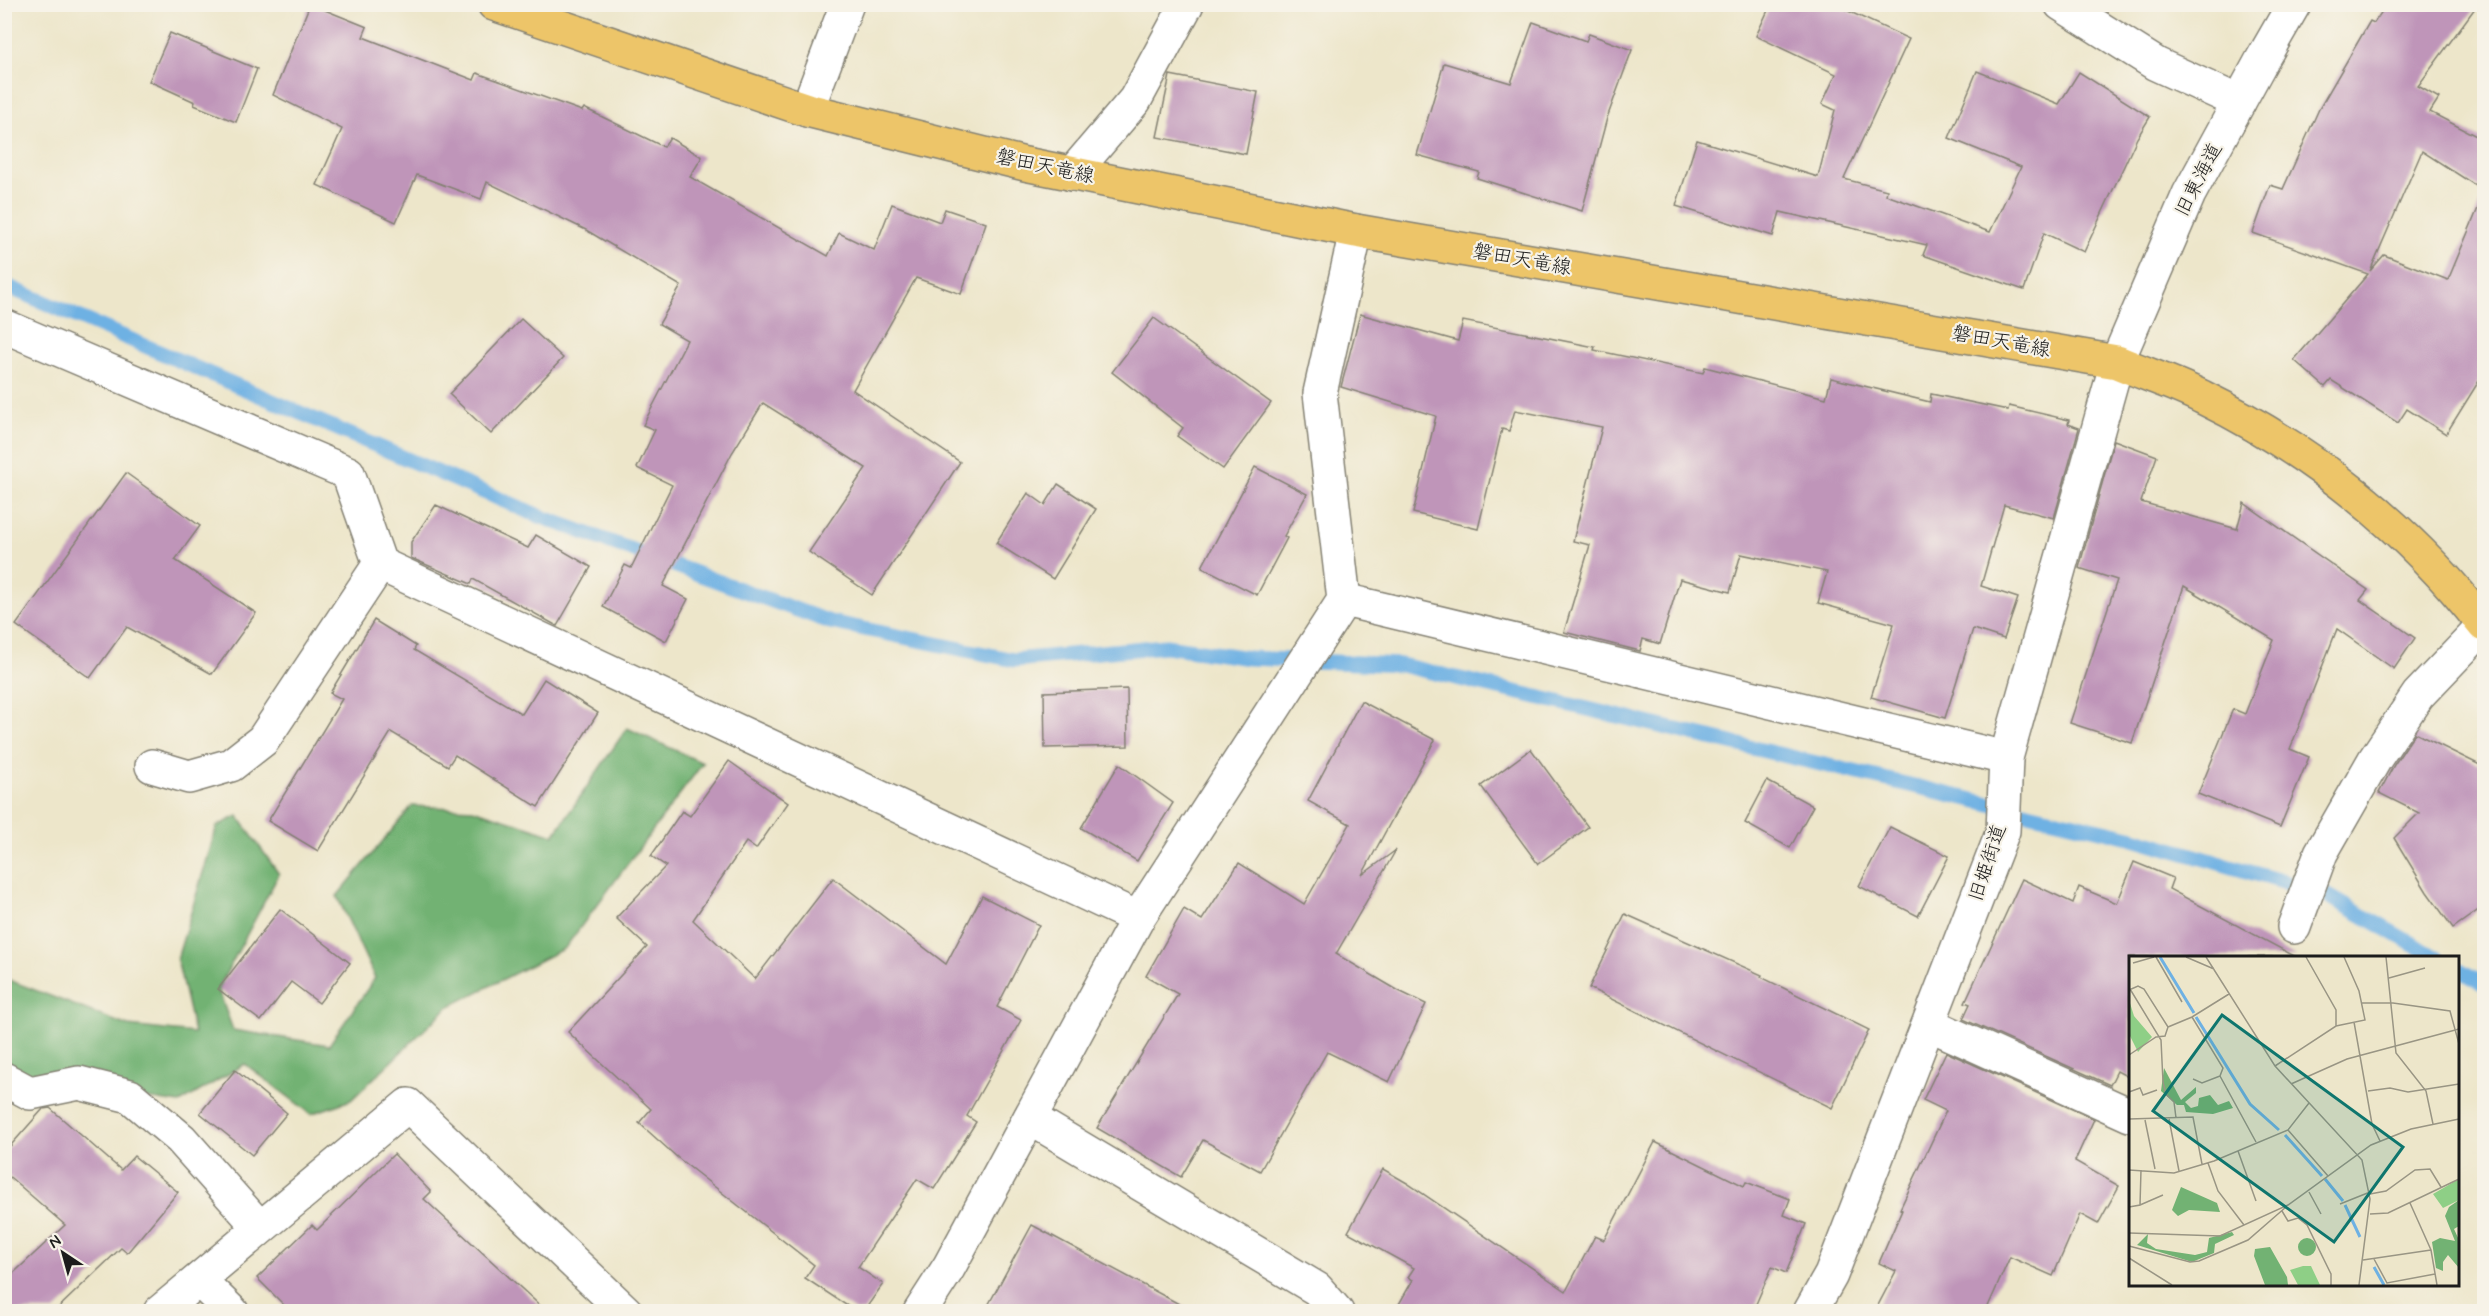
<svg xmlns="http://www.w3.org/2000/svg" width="2489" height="1316" font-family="Mynerve,'Klee One',sans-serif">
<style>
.forest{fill:#72b273;stroke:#476748;stroke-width:1.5}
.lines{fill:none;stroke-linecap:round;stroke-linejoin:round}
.stream{stroke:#6eb1e3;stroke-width:15}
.building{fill:#bf95b9}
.minor-casing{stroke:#848173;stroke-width:36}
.major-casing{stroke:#848173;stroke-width:36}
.minor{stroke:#fff;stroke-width:33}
.major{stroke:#edc569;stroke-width:33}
.labels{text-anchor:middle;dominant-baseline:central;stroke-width:4.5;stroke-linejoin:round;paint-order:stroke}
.street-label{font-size:20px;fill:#1c1c1c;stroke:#f7f3e8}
.inset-river{fill:none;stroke:#6eb1e3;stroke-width:3}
.inset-road{fill:none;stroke:#999584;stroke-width:1.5}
.view{fill:#0f766e;fill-opacity:0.15;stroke:#0f766e;stroke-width:3}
.inset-edge{fill:none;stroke:#1c1c1c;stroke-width:3}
</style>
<rect width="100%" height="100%" fill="#f7f3e8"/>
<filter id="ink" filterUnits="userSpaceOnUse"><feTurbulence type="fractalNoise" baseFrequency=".0167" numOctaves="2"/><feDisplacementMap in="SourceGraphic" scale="12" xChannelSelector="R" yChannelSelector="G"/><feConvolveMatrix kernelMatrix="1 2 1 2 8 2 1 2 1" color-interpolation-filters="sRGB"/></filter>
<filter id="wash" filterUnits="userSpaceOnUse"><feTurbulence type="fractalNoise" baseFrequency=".008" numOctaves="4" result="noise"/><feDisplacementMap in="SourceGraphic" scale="24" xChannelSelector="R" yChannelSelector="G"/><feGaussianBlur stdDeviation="1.35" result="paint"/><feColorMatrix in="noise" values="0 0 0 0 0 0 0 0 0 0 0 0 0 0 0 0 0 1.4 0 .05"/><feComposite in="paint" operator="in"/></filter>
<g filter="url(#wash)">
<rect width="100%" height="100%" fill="#ede6ca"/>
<polygon class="forest" points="627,728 703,763 565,948 448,1007 351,1100 311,1114 245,1064 180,1103 130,1096 5,1091 4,978 128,1026 194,1033 177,959 217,826 238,816 279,874 218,989 233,1030 329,1045 375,978 337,896 412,806 473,809 554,835"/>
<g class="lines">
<g class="stream">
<polyline points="4,285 539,516 830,622 1014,660 1166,646 1249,658 1401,665 2130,837 2325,894 2437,958"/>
<polyline points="2458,969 2484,984"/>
</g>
</g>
<g id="blocks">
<g class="building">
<polygon points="310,4 367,27 363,37 474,80 477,73 582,111 584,108 664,147 670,138 702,157 690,177 828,256 839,233 874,250 892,204 940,222 945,209 986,223 961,294 916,278 853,390 960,462 872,595 809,552 866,468 763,403 732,453 663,586 688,599 666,641 603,607 625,565 631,568 672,485 637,468 655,430 643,425 687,340 659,324 681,286 586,230 487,182 481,199 417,175 396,222 317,185 342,129 273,95"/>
<polygon points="1771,4 1833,4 1909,39 1844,179 1887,190 1886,195 1990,232 2021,167 1949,138 1977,71 2059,104 2079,72 2150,117 2137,138 2084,252 2044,233 2024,290 1923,255 1927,245 1780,212 1773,236 1676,206 1697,140 1818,177 1835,110 1822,104 1836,74 1756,36"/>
<polygon points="2387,4 2478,4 2418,86 2439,98 2430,112 2484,140 2484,191 2422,151 2370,271 2384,255 2448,280 2484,194 2484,373 2446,434 2407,409 2398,423 2331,380 2325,387 2294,360 2368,274 2253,233 2270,185 2283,189 2319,109 2370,21 2374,23"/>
<polygon points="1533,22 1586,41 1589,34 1632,50 1607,118 1582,211 1477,178 1479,172 1417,155 1444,63 1511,83"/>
<polygon points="170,33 257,69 236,122 194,105 195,102 149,81"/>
<polygon points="1170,75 1258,92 1246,154 1157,137"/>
<polygon points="1360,314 1458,341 1463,321 1595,347 1594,350 1703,373 1705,367 1826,398 1831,378 1930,402 1931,394 2008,410 2009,406 2069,420 2068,424 2079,428 2054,518 2004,505 1981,586 2018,598 2004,639 1973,629 1945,718 1871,697 1894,624 1818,603 1827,572 1741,554 1730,592 1680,579 1660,644 1643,639 1640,651 1564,632 1590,545 1573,541 1602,427 1515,410 1509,431 1502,429 1478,529 1413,513 1436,416 1341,387"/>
<polygon points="1154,318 1271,403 1223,469 1177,436 1183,428 1112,372"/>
<polygon points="521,319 563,358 491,434 449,394"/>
<polygon points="2114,440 2157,456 2141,502 2237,529 2244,503 2368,590 2360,600 2415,638 2394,669 2337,629 2290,749 2309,757 2280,827 2198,794 2233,709 2245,714 2274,640 2184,586 2132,743 2070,723 2117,580 2079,568"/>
<polygon points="1255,467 1307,494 1284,536 1287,538 1257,595 1202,567"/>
<polygon points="126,473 200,526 175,560 256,613 212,674 127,627 90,678 16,625"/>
<polygon points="1058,484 1096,509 1053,579 996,543 1028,493 1045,505"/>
<polygon points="436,505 528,548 536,535 591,567 557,626 473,579 471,584 411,558 411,542"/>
<polygon points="374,620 416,646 414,650 522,714 544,679 598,713 538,807 455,755 448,766 391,732 318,851 268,821 342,699 330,693"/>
<polygon points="1127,689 1128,746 1045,748 1044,692"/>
<polygon points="1361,701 1435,740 1362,875 1396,850 1336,954 1399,991 1426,1004 1389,1082 1327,1052 1260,1171 1203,1140 1181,1177 1097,1128 1178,994 1146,976 1184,909 1202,920 1239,863 1304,904 1350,824 1308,801"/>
<polygon points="2415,733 2484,767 2484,906 2453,928 2427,892 2394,838 2419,813 2379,793 2394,765"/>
<polygon points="1531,749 1588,827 1538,864 1481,786"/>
<polygon points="729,761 788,803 756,849 746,842 693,920 755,979 833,878 946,964 982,896 1039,925 997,1007 1021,1020 967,1116 976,1122 934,1189 917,1179 858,1267 883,1284 864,1311 855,1311 805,1278 814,1265 678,1158 639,1123 651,1109 568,1032 647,947 616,918 666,866 651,856 682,811 690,816"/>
<polygon points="1119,764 1173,803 1137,861 1081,828"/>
<polygon points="1767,781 1813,806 1790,848 1745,823"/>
<polygon points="1890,827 1949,856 1918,916 1859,886"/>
<polygon points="2134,862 2173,878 2169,889 2296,957 2130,957 2130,1078 2117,1071 2110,1085 1963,1019 1970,1004 1965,1002 2022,879 2073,903 2079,887 2117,903"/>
<polygon points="280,909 350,963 319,1003 291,982 261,1021 218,989"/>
<polygon points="1625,914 1762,975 1761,977 1869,1030 1832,1108 1589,988"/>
<polygon points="1946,1052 2094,1119 2075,1161 2119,1186 2098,1224 2080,1214 2053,1276 2010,1257 1986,1311 1875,1311 1896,1271 1879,1263 1902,1210 1900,1209 1946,1111 1923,1100"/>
<polygon points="235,1070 287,1113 252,1155 200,1113"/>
<polygon points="50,1108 121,1170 134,1156 178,1192 127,1253 121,1248 55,1311 4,1311 4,1282 65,1225 4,1172 4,1153 43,1109"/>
<polygon points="1655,1142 1744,1186 1746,1182 1790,1199 1784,1215 1806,1224 1786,1273 1772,1267 1753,1311 1395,1311 1413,1280 1408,1277 1414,1268 1348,1232 1383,1169 1407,1183 1566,1291 1595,1236 1604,1240"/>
<polygon points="394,1154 431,1192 424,1199 546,1311 290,1311 257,1278 312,1225 317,1230"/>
<polygon points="1032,1225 1192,1311 985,1311"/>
</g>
</g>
</g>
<g filter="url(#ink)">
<use href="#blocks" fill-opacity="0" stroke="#848173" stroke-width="1.5"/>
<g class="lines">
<g class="minor-casing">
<g id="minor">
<polyline points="2061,4 2156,64 2239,102"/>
<polyline points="807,110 847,4"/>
<polyline points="1072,174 1135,100 1187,4"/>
<polyline points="4,326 348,473 380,564 1138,918"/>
<polyline points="1344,600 2006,758"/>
<polyline points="152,766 189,777 231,765 263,740 380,564"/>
<polyline points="2294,927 2321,853 2375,759 2418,695 2484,626"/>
<polyline points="1929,1024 2130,1115"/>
<polyline points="4,1079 30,1093 79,1083 130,1096 181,1139 260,1228"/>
<polyline points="1030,1118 1317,1289 1337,1312"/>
<polyline points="199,1280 232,1312"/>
<polyline points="160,1312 408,1105 626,1312"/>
<polyline points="920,1312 949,1267 1138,918 1344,600 1320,393 1356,231"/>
<polyline points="1810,1312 1831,1275 2003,831 2006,758 2117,362 2189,194 2263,58 2294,4"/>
</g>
</g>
<g class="major-casing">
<path id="major" d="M494,4L807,110L1025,164L1356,231L2117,362C2145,374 2175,383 2202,397C2311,450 2410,529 2484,625"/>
</g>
<use href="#minor" class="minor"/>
<use href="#major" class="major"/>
</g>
</g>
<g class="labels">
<g class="street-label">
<text transform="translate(1045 167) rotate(12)">磐田天竜線</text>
<text transform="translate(2199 180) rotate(-63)">旧東海道</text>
<text transform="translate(1522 260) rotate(10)">磐田天竜線</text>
<text transform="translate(2001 342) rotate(10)">磐田天竜線</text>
<text transform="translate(1988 863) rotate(-72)">旧姫街道</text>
</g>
</g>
<g transform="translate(2129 956)">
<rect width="330" height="330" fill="#ede6ca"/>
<path d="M0,44L5,60L23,81L9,96L0,78ZM330,223V244L314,252L304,238ZM174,310H182L191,329H169L161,314Z" fill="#8ecf86"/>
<path d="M35,112L52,144L67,131V137L56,146L62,152L69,150L70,142L81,139L89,149L100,145L104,152L84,158L57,156L55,149H48L32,135ZM52,231L88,247L91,256L60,254L49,260L43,254ZM330,244V270L325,273L330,284V312L319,299L314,306V315L307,312L303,286L311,282L326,285L316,260L320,251ZM103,276L105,279L86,288L85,297L63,306L8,289L19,278L18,287L27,293L66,299L78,296L80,282ZM169 291a9 9 0 1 1 18 0a9 9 0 1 1-18 0ZM141,291L158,321L159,329H136L125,300L126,293Z" fill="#72b273"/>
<path class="inset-river" d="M31,1L65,57M67,61L121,148L150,174M156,179L193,220M196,223L214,245M216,249L231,281M245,311L255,329"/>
<path class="inset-road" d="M27,1L53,46M57,1L85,13M77,1L146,110L233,204L241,243L230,329M177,1L207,54V70M257,1L267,97L297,135L304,168M4,7L25,1M260,22L296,12M1,33L32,84L34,126L37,138L45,146L47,162M0,34L9,30L15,33L39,71L63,61L100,38M233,47H264L321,55L330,88M63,61L94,112L91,120L127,186M225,66L243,168L251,185M0,99L27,81L36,80L39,71M146,110L207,70L236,64L230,35L215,1M64,123L73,127L91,120M162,128L218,103L330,73M239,135L261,132L279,136L330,128M0,136L11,132L14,139L28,134M0,163L64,161L73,208M40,163L50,215M16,164L26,213M159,174L199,220M109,195L127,245M79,207L89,235L115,269M0,214L45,217L85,205L159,174L180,147M180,236L192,258M241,238L257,235L286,214L301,213L312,231M281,247L302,294L308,329M211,248L241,236M11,249L34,239M0,251L11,249L12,214M153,255L159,265L169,262L178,269L202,318V329M241,258L259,257L330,223M0,277L91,280L159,249L242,189L282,173L330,163M0,290L61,306L70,305L119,284L157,251M0,302L43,329M245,303L258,327L306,318M234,304L302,294"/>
<path class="view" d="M93,59L274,191L205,286L24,155Z"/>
<rect width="330" height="330" class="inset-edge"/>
</g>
<rect width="2489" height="1316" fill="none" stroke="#f7f3e8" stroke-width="24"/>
<g transform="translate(63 1253) rotate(324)" stroke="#f7f3e8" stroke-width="4.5" paint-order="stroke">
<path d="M0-4.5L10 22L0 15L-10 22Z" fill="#1c1c1c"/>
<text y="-9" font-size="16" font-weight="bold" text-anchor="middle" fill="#1c1c1c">N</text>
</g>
</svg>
